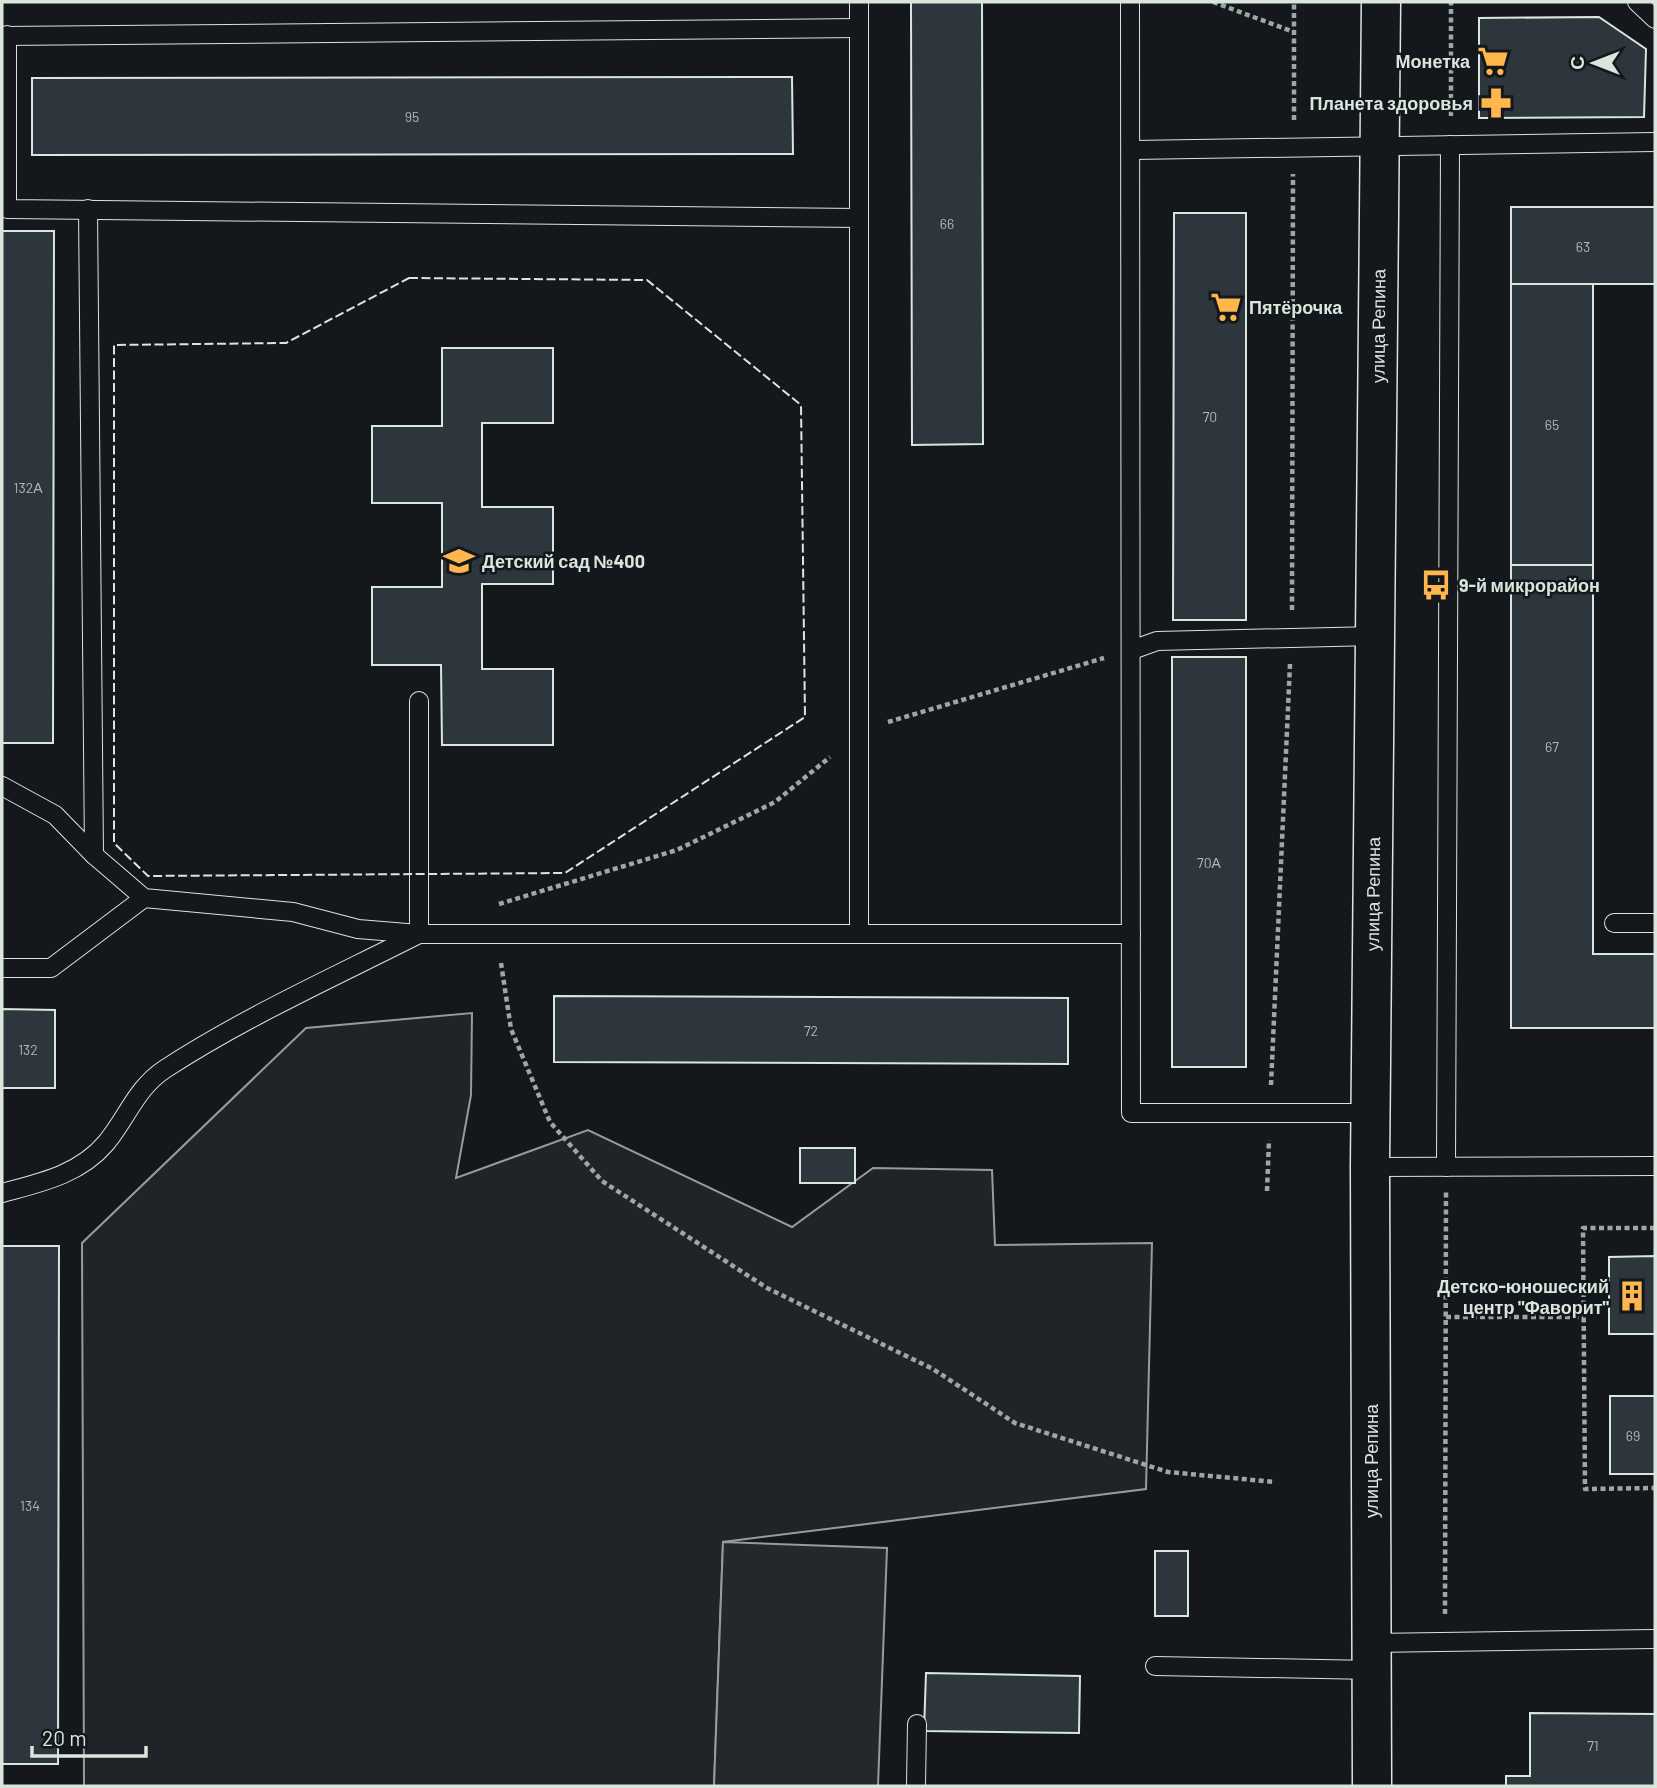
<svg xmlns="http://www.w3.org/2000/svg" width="1657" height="1788" font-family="Barlow,sans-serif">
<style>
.green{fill:#202428;stroke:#939e99;stroke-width:2}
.parking{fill:#24282b;stroke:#939e99;stroke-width:2}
.building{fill:#2c363c;stroke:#d8e6dc;stroke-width:2}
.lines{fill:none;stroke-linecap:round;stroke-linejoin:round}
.lane-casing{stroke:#d8e6dc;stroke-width:20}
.secondary-casing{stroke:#d8e6dc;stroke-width:41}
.path{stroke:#9da8a2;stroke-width:4.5;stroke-dasharray:5 3.5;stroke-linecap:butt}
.lane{stroke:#14181c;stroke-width:18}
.secondary{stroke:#14181c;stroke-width:38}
.fence{stroke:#d8e6dc;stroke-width:2;stroke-dasharray:9 3.5;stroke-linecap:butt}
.labels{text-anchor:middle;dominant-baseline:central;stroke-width:5;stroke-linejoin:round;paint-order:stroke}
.number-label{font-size:14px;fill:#adbab4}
.poi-label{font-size:18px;font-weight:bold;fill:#d8e6dc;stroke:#14181c;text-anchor:end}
.street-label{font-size:18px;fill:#d8e6dc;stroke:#14181c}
</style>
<rect width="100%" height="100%" fill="#14181c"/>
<polygon class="green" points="472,1013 471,1095 456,1178 588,1130 792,1227 873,1168 992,1170 995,1245 1152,1243 1146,1489 723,1542 714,1786 84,1786 82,1243 306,1028"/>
<polygon class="parking" points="723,1542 887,1548 878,1786 714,1786"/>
<g class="building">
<polygon points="911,2 982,2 983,444 912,445"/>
<polygon points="1599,17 1646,49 1644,117 1479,118 1479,18"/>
<polygon points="792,77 793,154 32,155 32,78"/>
<rect x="1511" y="207" width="144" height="77"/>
<polygon points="1174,213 1246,213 1246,620 1173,620"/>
<polygon points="2,231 54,231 53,743 2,743"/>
<rect x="1511" y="284" width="82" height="281"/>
<polygon points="442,348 553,348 553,423 482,423 482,507 553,507 553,584 482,584 482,669 553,669 553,745 442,745 441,665 372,665 372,587 442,587 442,503 372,503 372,426 442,426"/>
<polygon points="1511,565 1593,565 1593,954 1655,954 1655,1028 1511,1028"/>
<rect x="1172" y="657" width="74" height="410"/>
<polygon points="554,996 1068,998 1068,1064 554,1062"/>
<polygon points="2,1009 55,1010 55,1088 2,1088"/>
<rect x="800" y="1148" width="55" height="35"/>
<polygon points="2,1246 59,1246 58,1764 2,1764"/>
<polygon points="1655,1256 1655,1334 1609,1334 1609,1257"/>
<rect x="1610" y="1396" width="45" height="78"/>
<rect x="1155" y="1551" width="33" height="65"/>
<polygon points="926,1673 1080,1676 1079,1733 924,1731"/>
<polygon points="1530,1713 1655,1714 1655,1786 1506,1786 1506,1776 1530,1776"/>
</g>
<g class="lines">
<g class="lane-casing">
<g id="lane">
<polyline points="859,2 859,218"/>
<polyline points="1130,2 1131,1113 1371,1113"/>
<polyline points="1637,2 1655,19"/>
<polyline points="7,35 7,209 859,218 859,934"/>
<polyline points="2,36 859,28"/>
<polyline points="1133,150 1655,142"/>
<polyline points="88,209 94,855"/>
<polyline points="1132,650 1157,641 1375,636"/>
<polyline points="2,786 55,815 94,855 144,898 293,912 358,929 419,934 1131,934"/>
<polyline points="1614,923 1655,923"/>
<polyline points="2,968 51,968 144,898"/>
<polyline points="1370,1167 1655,1166"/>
<polyline points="1446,1167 1450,145"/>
<path d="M2,1193C39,1183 79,1175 106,1143C127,1118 136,1088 165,1069C245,1017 334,977 419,934V701"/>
<polyline points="1372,1643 1655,1639"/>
<polyline points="1155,1666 1372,1670"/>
<polyline points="916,1786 917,1724"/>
</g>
</g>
<g class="secondary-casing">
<g id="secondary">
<path id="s1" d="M1372,1786L1370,1167L1381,2"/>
</g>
</g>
<g class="path">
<polyline points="1213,2 1294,32"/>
<polyline points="1451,116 1451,2"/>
<polyline points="1294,120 1294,2"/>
<polyline points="1292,610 1293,174"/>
<polyline points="888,722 1104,658"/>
<polyline points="499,904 677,850 775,802 830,757"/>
<polyline points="501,963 511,1029 550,1122 602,1181 767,1288 933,1369 1015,1423 1168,1472 1275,1482"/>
<polyline points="1271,1085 1290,664"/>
<polyline points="1267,1191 1269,1140"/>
<polyline points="1655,1228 1583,1228 1585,1489 1655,1488"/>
<polyline points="1446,1317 1583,1317"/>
<polyline points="1445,1614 1446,1192"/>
</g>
<use href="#lane" class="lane"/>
<use href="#secondary" class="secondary"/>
<polygon class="fence" points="409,278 647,280 801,405 805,717 565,873 148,876 114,843 114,345 286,343"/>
</g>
<defs>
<g id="supermarket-bare" transform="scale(2.415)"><path d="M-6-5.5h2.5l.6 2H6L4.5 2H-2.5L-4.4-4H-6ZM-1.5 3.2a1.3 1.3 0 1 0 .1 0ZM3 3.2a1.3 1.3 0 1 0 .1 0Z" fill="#ffb74d" stroke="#14181c" stroke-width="2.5" paint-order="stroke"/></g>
<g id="pharmacy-bare" transform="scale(2.415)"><path d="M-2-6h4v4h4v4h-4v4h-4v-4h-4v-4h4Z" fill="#ffb74d" stroke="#14181c" stroke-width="2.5" paint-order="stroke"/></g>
<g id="school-bare" transform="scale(2.415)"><path d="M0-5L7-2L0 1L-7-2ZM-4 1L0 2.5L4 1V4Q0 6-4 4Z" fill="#ffb74d" stroke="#14181c" stroke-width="2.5" paint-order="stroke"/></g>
<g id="bus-bare" transform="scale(2.415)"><path d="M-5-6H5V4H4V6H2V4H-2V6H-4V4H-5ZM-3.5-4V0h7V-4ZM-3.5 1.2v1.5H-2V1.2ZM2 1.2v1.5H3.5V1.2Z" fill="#ffb74d" stroke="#14181c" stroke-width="2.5" paint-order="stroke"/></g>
<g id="building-bare" transform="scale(2.415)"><path d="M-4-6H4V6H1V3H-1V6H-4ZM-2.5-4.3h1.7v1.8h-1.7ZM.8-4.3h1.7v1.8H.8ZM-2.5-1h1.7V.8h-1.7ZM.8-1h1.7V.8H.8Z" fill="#ffb74d" stroke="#14181c" stroke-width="2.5" paint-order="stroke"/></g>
</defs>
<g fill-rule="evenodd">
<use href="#supermarket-bare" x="1493" y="61"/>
<use href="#pharmacy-bare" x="1496" y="103"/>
<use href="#supermarket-bare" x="1226" y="307"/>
<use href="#school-bare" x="459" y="561"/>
<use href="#bus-bare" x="1436" y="585"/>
<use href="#building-bare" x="1632" y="1296"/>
</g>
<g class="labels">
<g class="number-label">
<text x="412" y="116">95</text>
<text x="947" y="223">66</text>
<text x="1583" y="246">63</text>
<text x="1210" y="416">70</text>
<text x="1552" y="424">65</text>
<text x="28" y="487">132А</text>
<text x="1552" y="746">67</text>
<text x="1209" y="862">70А</text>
<text x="811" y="1030">72</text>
<text x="28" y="1049">132</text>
<text x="1633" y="1435">69</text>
<text x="30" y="1505">134</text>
<text x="1593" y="1745">71</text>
</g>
<g class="poi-label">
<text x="1470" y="61">Монетка</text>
<text x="1473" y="103">Планета здоровья</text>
<text x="1249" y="307" text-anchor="start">Пятёрочка</text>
<text x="482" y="561" text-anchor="start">Детский сад №400</text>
<text x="1459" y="585" text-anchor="start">9-й микрорайон</text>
<text x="1609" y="1286">Детско-юношеский<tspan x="1609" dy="21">центр "Фаворит"</tspan></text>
</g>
<g class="street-label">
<text stroke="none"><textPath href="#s1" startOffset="1460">улица Репина</textPath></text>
<text stroke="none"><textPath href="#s1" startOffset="892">улица Репина</textPath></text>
<text transform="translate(1371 1461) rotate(-90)">улица Репина</text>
</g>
</g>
<rect width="1657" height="1788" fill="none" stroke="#d8e6dc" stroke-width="7"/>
<g transform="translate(1594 63) rotate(270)" stroke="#14181c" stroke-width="5" paint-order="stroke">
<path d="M0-5L12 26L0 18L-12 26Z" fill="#d8e6dc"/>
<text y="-10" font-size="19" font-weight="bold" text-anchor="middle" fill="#d8e6dc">С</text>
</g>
<path d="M32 1746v10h114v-10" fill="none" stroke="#d8e6dc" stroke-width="3.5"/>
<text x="42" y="1746" font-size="21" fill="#d8e6dc" stroke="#14181c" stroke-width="5" paint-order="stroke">20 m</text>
</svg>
